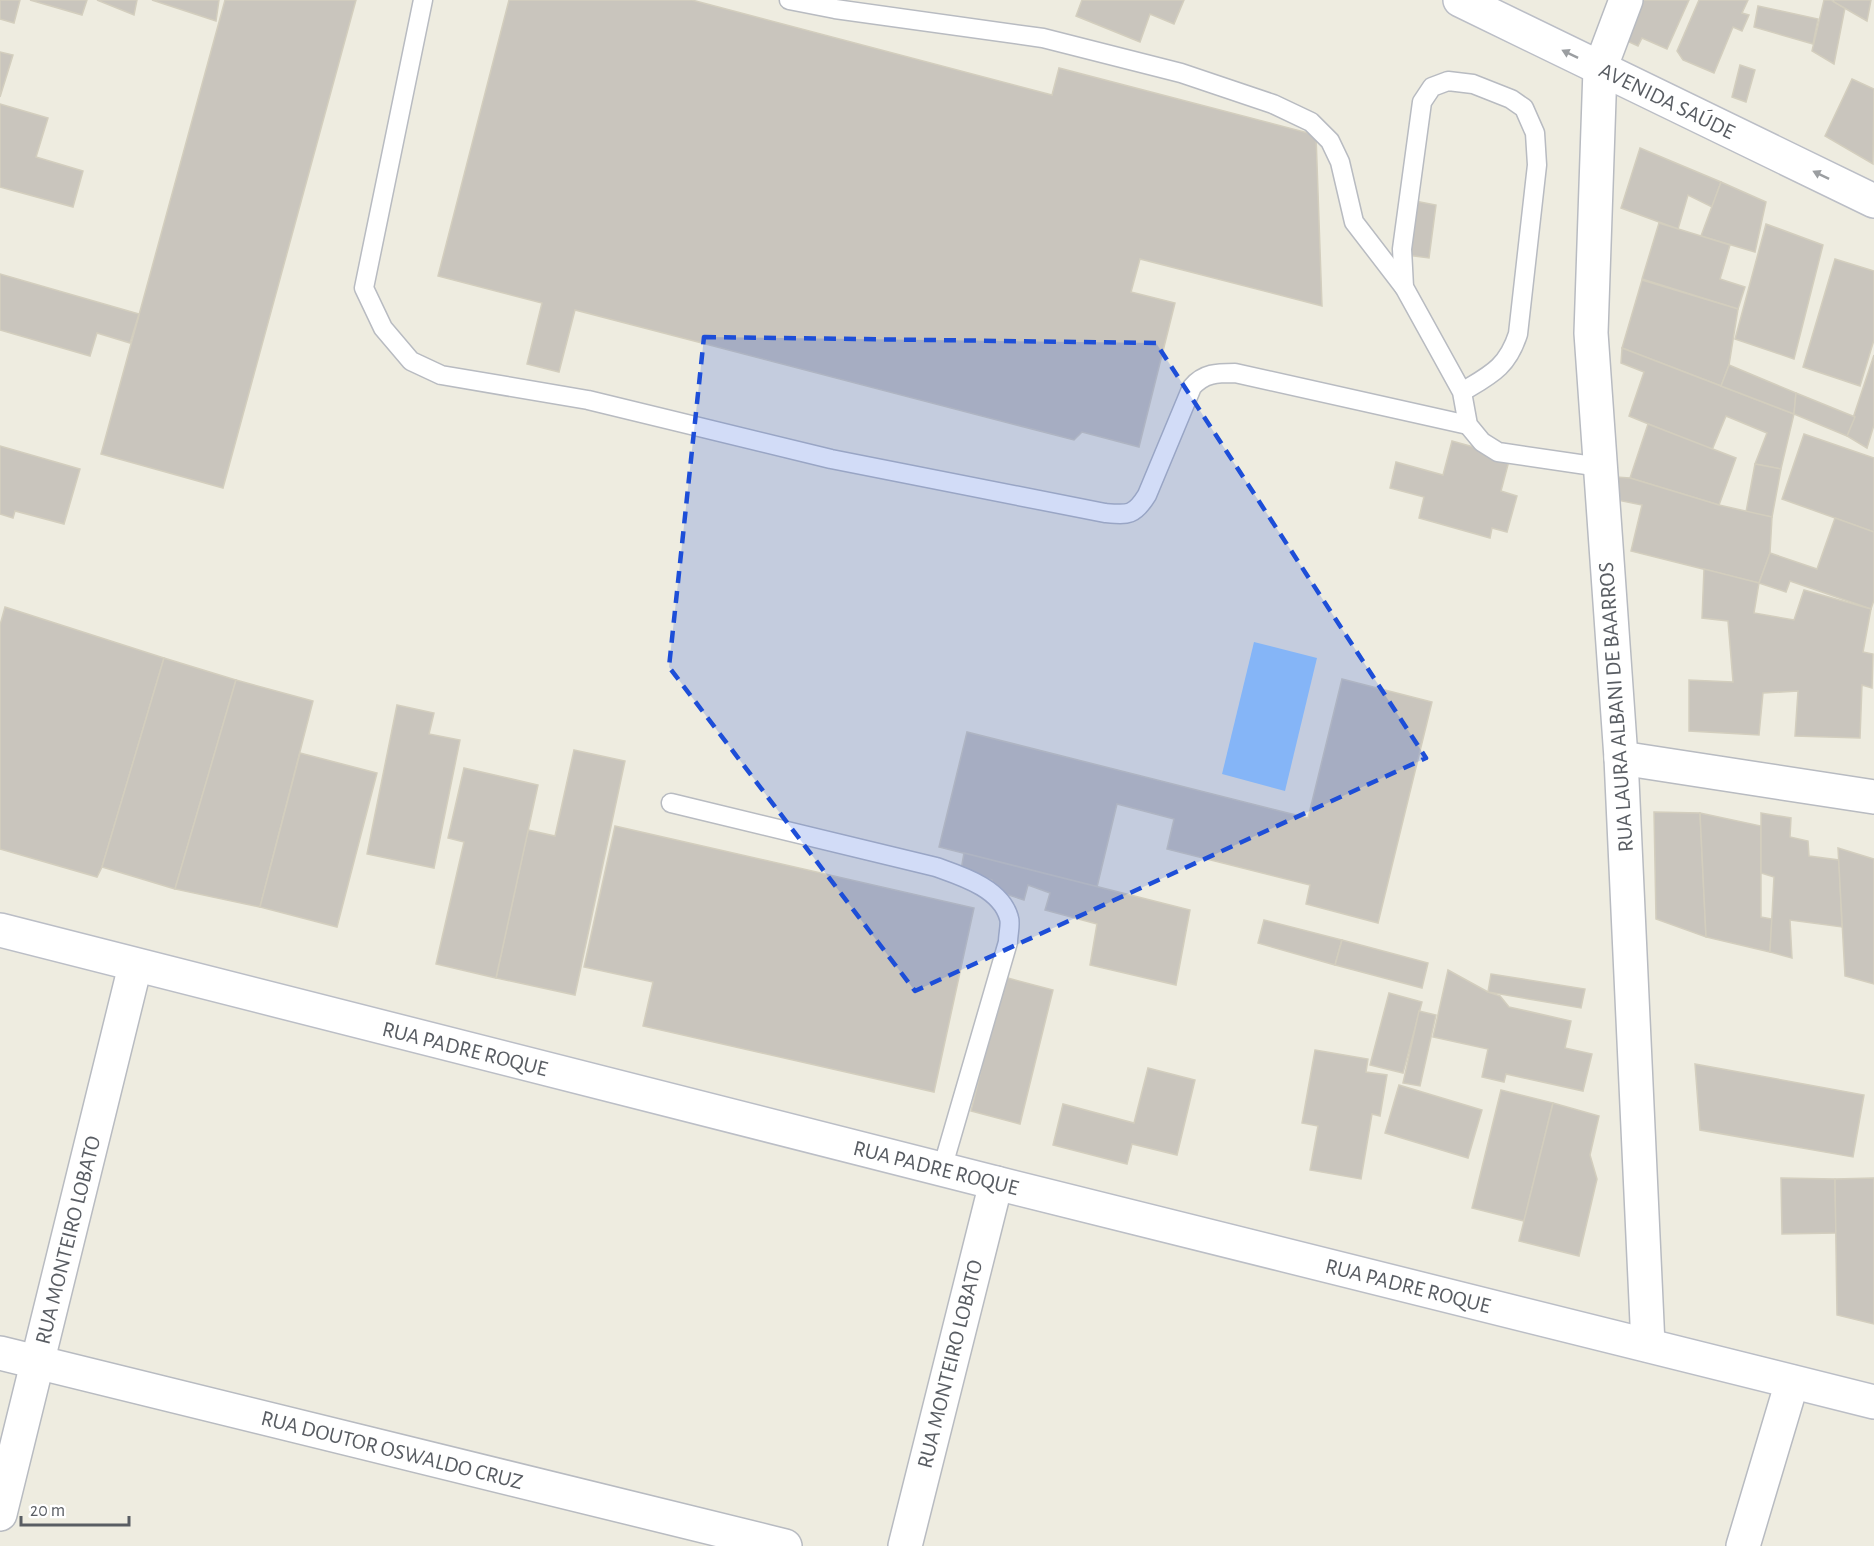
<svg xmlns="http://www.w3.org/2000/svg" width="1874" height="1546" font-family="'Alegreya Sans',sans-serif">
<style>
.water{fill:#9fcfff}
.building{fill:#c9c5bd;stroke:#d3cebe;stroke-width:1.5}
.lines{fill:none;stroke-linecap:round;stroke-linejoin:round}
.lane-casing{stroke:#b8bbc1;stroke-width:21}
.street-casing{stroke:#b8bbc1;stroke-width:36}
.secondary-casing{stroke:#bbbec6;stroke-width:36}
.lane{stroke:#fff;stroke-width:18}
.street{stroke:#fff;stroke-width:33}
.secondary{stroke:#fff;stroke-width:33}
.oneway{fill:#9b9ea1}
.marked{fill:#1d4ed8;fill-opacity:0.2;stroke:#1d4ed8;stroke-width:4.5;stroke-dasharray:12 8;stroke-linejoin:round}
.labels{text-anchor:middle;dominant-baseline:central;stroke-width:6;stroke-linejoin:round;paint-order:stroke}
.street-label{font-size:22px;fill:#595d63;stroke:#fff}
</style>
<rect width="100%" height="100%" fill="#eeece0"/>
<polygon class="water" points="1254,642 1317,658 1285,791 1222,774"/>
<g class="building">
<polygon points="0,0 20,0 14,23 0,19"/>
<polygon points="30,0 87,0 82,15"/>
<polygon points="97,0 137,0 134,15"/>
<polygon points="152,0 219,0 216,21"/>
<polygon points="225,0 356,0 223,488 101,454"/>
<polygon points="509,0 692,0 1052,95 1059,68 1316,135 1322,306 1140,259 1131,292 1175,303 1139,447 1082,432 1074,440 575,310 559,372 527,364 542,303 438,276"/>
<polygon points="1082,0 1184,0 1174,24 1150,14 1140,42 1076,16"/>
<polygon points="1635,0 1689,0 1667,49 1642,38 1638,46 1618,37"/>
<polygon points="1699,0 1748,0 1742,13 1749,15 1742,31 1733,27 1714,73 1683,60 1677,51"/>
<polygon points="1824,0 1831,0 1845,8 1834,64 1812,51"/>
<polygon points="1834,0 1871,0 1867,21 1834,2"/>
<polygon points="1758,6 1818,19 1813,44 1754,27"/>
<polygon points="0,52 13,55 0,97"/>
<polygon points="1740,65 1755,70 1746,102 1732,97"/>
<polygon points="1852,79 1874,89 1873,164 1825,136"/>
<polygon points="0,104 48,118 36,157 83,171 73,207 0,187"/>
<polygon points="1640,148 1721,182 1712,207 1688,195 1678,229 1621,208"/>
<polygon points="1721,182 1766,202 1755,252 1701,236"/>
<polygon points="1415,201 1436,205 1429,258 1407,255"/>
<polygon points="1659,223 1730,245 1720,279 1745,287 1738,309 1642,279"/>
<polygon points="1766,224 1823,245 1794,359 1735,339"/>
<polygon points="1835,259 1874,271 1874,340 1860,386 1803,367"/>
<polygon points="0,274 139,314 130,343 97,333 90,356 0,330"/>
<polygon points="1642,280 1738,309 1729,365 1721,386 1622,348"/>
<polygon points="1622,348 1794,414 1781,469 1755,464 1767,433 1726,416 1712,450 1629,416 1644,372 1621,363"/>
<polygon points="1874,355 1874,425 1867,448 1847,436"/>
<polygon points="1729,365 1796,393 1794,414 1721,386"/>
<polygon points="1796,393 1855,417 1847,436 1794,414"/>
<polygon points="1648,424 1736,458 1719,505 1630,478"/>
<polygon points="1804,434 1874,458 1874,532 1782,499"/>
<polygon points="1452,441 1510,457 1501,491 1517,496 1507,532 1492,528 1490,538 1419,518 1424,497 1390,488 1396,462 1443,475"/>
<polygon points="0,446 80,469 64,524 15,511 13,518 0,514"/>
<polygon points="1755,464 1781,469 1772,517 1746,512"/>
<polygon points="1616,477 1630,478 1719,505 1772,517 1770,553 1759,583 1631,551 1642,505 1617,500"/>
<polygon points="1835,518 1874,532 1874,600 1871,609 1790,581 1786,592 1759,583 1770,553 1817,569"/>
<polygon points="1704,569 1759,583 1754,613 1794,620 1804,590 1871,609 1863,652 1873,654 1872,688 1862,685 1860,738 1795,736 1798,691 1763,693 1759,735 1689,731 1689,680 1733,682 1728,621 1702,618"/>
<polygon points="5,607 164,658 102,867 97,877 0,849 0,625"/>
<polygon points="164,658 236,680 175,889 102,867"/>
<polygon points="1342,679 1432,702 1378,923 1306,904 1310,885 1167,849 1174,819 1117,804 1097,887 939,847 967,732 1308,818"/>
<polygon points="236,680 313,701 260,907 175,889"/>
<polygon points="397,705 434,713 429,734 460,740 434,868 367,854"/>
<polygon points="574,750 625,761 575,995 496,978 528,830 555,836"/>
<polygon points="300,753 377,773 337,927 260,907"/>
<polygon points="464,768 538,785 496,978 436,964 464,842 448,838"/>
<polygon points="1654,812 1700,813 1706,937 1656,919"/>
<polygon points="1700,813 1761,826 1761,917 1772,919 1770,952 1706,937"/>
<polygon points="1761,813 1791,818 1790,837 1808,841 1809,856 1839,860 1842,927 1790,920 1792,958 1770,952 1774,877 1761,873"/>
<polygon points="615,826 974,908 934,1092 643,1026 653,982 584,967"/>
<polygon points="1838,848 1874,859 1874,984 1845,976"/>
<polygon points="964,853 1190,910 1176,985 1090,965 1097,924 1045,910 1050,893 1028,885 1024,900 993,890 992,880 961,870"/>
<polygon points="1264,920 1342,940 1335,965 1258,943"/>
<polygon points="1342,940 1428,963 1422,988 1335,965"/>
<polygon points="1448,970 1488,992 1500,996 1509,1007 1571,1021 1565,1048 1592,1054 1583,1091 1506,1074 1504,1082 1482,1077 1488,1049 1433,1037"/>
<polygon points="1491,974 1585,989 1581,1008 1488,992"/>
<polygon points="1004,977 1053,990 1020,1124 971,1111"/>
<polygon points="1389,993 1422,1002 1403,1073 1370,1065"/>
<polygon points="1419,1011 1436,1015 1420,1086 1403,1083"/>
<polygon points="1315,1050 1368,1059 1366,1072 1387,1075 1380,1116 1372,1114 1361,1179 1310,1170 1318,1126 1302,1123"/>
<polygon points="1695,1064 1864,1095 1853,1157 1700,1130"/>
<polygon points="1148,1068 1195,1080 1177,1155 1132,1144 1127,1164 1053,1145 1063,1104 1134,1123"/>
<polygon points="1399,1085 1482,1110 1468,1158 1385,1133"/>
<polygon points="1501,1090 1553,1103 1524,1221 1472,1208"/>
<polygon points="1553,1103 1599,1116 1590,1155 1597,1179 1579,1256 1519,1241"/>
<polygon points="1781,1178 1835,1179 1836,1233 1782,1234"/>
<polygon points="1874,1178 1874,1324 1837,1315 1835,1179"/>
</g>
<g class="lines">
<g class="lane-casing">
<g id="lane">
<path d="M423,0L364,288L383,328L411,361L441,375L588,400L831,459L1105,513C1128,515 1134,516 1147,495L1192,387C1204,373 1217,373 1235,373L1468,425"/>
<polyline points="789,0 835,9 1043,38 1181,73 1273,104 1311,122 1330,141 1340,162 1354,222 1404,287"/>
<path d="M1462,392C1490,375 1507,368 1518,334L1537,165L1535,133L1524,108L1511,99L1473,84L1448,81L1432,87L1422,102L1402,249L1404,287L1462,392L1468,425L1482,442L1498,452L1600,467"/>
<path d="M671,803L936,867C961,876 1001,888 1009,918C1011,924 1008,934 1008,942L942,1169"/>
</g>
</g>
<g class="street-casing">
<g id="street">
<polyline points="1626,0 1600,69 1591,333 1621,758 1648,1345"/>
<polyline points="1621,758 1874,797"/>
<polyline points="0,1353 785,1546"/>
<polyline points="0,1514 135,966"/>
<polyline points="905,1546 996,1183"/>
<polyline points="1743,1546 1792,1382"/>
</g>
</g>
<g class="secondary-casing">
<g id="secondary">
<polyline points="1460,0 1874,201"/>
<polyline points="0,930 996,1183 1874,1402"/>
</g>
</g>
<use href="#lane" class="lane"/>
<use href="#street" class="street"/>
<use href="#secondary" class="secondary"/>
</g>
<defs><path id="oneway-solid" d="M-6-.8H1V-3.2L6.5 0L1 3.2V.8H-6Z" transform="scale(1.5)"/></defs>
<g class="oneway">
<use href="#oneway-solid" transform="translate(1570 54) rotate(-154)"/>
<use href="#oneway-solid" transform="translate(1821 175) rotate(-154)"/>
</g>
<path class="marked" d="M704,337L1156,343L1426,758L915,991L669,667Z"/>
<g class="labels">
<g class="street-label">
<text transform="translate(1667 101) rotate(26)">AVENIDA SAÚDE</text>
<text transform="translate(1616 707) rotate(-94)">RUA LAURA ALBANI DE BAARROS</text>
<text transform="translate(465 1049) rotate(14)">RUA PADRE ROQUE</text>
<text transform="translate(936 1168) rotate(14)">RUA PADRE ROQUE</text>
<text transform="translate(68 1240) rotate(-76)">RUA MONTEIRO LOBATO</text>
<text transform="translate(1408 1286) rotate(14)">RUA PADRE ROQUE</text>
<text transform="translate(950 1364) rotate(-76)">RUA MONTEIRO LOBATO</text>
<text transform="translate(392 1450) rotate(14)">RUA DOUTOR OSWALDO CRUZ</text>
</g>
</g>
<path d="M21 1516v9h108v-9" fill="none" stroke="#595d63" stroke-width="3"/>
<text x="30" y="1516" font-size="18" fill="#595d63" stroke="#ffffff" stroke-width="4.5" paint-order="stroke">20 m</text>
</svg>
